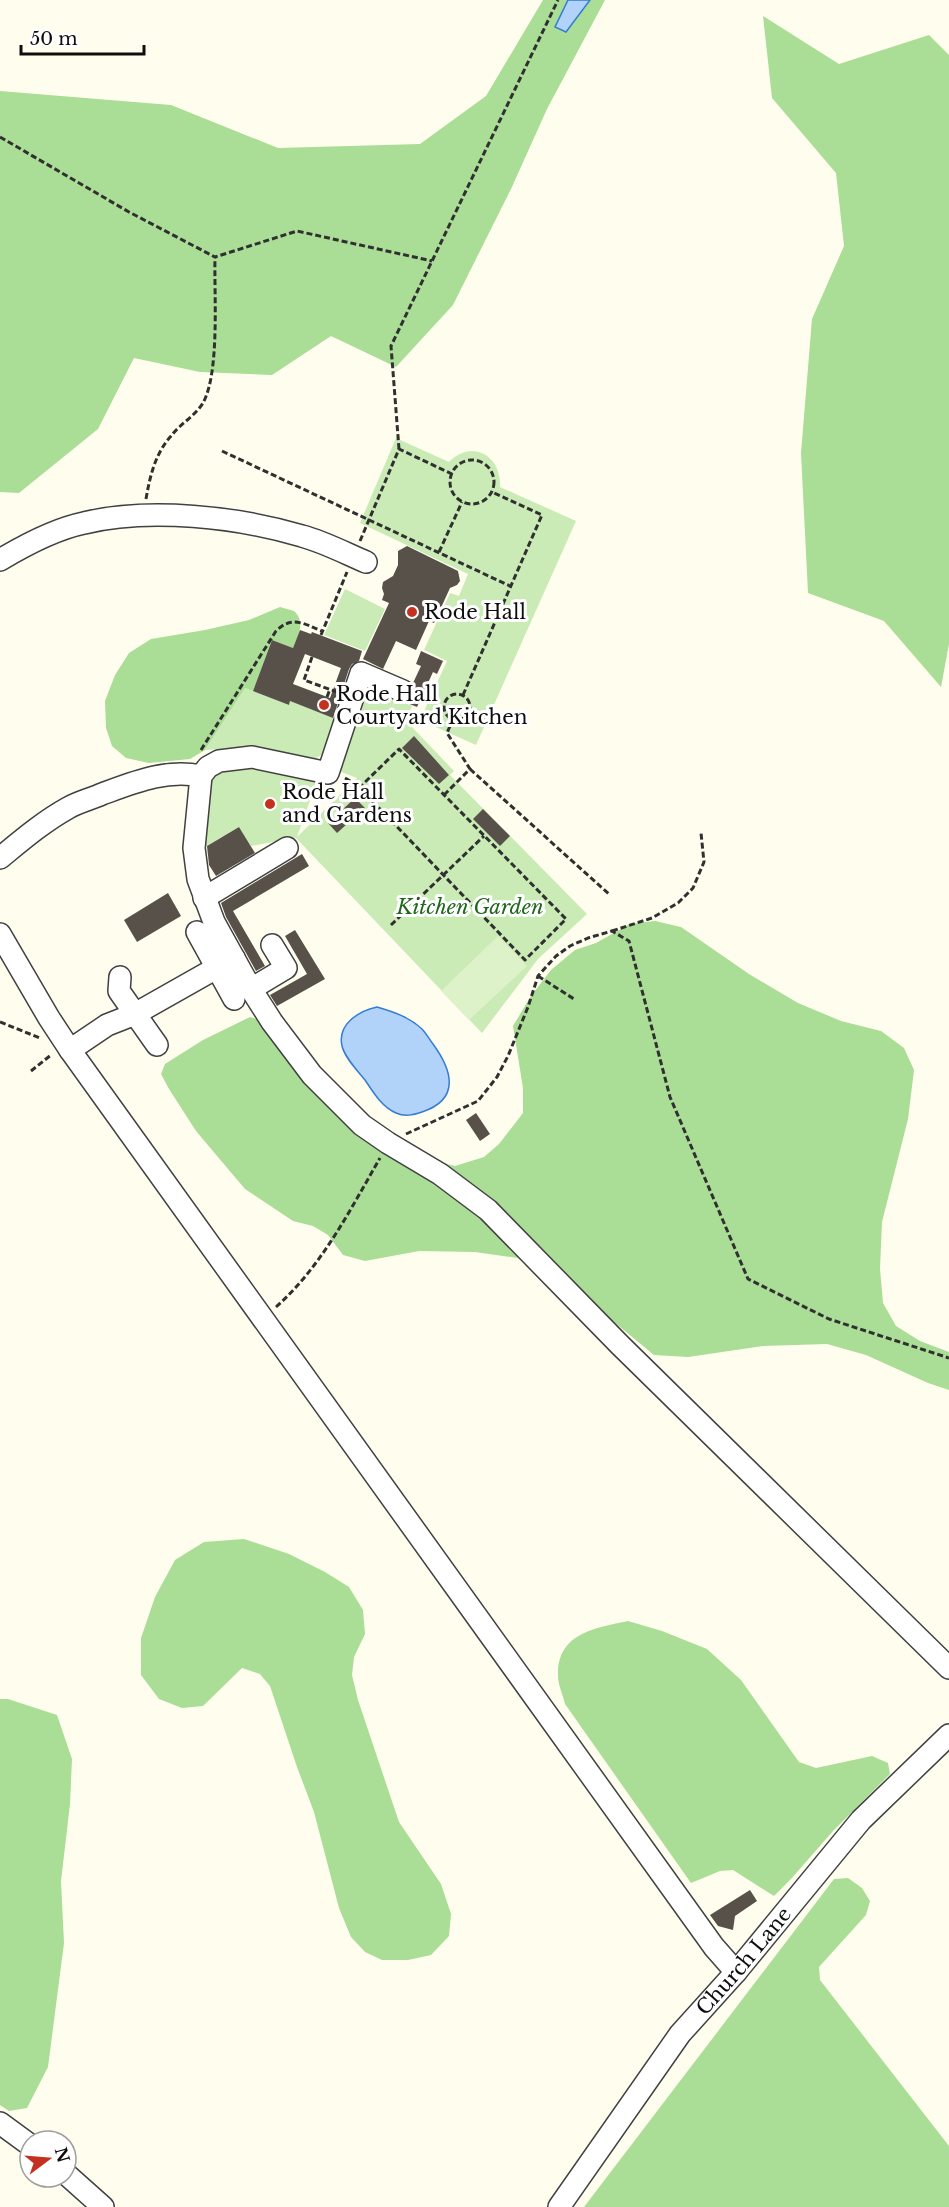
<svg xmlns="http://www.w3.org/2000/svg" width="949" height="2207" font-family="'Libre Baskerville',serif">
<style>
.green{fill:#caebb6}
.forest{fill:#aadd95}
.pitch{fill:#ddf2c8}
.water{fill:#b1d3f9;stroke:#357cd3;stroke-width:1.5}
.building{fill:#57514a;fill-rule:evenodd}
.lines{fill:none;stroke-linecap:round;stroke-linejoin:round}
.minor-casing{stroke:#414141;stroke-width:24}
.path{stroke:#303030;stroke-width:3;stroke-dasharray:6 3;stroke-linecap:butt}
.minor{stroke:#fff;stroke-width:21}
.poi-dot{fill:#c43120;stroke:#fff;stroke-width:2}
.labels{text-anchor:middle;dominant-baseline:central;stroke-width:6;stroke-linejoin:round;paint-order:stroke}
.poi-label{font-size:20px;fill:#0e0e0e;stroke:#fff;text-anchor:start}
.park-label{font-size:20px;font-style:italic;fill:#1f681b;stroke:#fff}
.street-label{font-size:20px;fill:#0e0e0e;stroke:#fff}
</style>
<rect width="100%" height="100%" fill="#fffeee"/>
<g class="green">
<path d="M396,438L449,462C472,438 502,456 500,487L576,521L476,745L420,720L447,661L424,650L450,593L459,596L468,574L360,523Z"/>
<polygon points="345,589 385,609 365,651 324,635"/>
<path d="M365,686L412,706L408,717L411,726L454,771L450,775L587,914L538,959L482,1033L296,838L251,846L239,827L200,850L208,785C226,750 286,772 318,778L297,837L357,778L336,770Z"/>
<polygon points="245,688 289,705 290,701 336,719 323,754 313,760 256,747 205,750"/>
</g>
<g class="forest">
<polygon points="543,0 605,0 547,109 511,189 453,305 396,367 331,336 272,375 200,372 134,358 98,429 19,493 0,492 0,91 171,105 278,148 420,144 486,96"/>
<polygon points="763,16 839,64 929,35 949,55 949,644 941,687 884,621 808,593 801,453 812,319 844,246 836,173 772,98"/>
<path d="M280,607L294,611C306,622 298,635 293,648L272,640L253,691L245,688L205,750L190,759L149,763L126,758L112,746L106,728L105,701L115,675L129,653L151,639L205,630L249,620Z"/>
<polygon points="655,921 681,927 749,974 798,1003 841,1021 881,1031 904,1048 914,1070 908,1119 882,1222 880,1269 883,1303 896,1326 920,1341 949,1352 949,1390 928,1383 866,1355 827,1344 763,1346 688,1357 654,1355 602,1312 529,1267 518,1258 475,1252 419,1251 365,1261 343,1255 328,1235 313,1226 293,1221 245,1189 196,1131 169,1089 161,1074 165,1064 203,1040 250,1017 260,1020 290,1059 423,1158 455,1166 484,1157 499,1144 523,1113 523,1088 513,1026 531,996 551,970 575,950 596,943 630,924"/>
<polygon points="244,1539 289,1554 325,1572 349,1587 363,1610 365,1634 354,1657 352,1675 358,1700 399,1822 441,1884 451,1914 449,1936 431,1955 408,1960 382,1960 365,1952 351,1937 339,1908 314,1812 297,1767 270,1686 260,1674 242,1668 203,1706 182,1708 159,1699 141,1675 141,1638 155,1597 175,1560 204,1542"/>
<path d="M628,1621L662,1631L707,1649L741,1680L799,1762L816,1768L872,1756L888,1763L890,1774L833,1831L791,1879L774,1896L733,1870L720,1871L691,1883L565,1704C563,1695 558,1685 558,1676C557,1633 595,1628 628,1621Z"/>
<polygon points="0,1699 8,1699 57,1715 72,1759 70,1804 61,1881 64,1943 48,2067 27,2108 9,2111 0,2105"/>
<polygon points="848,1878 862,1888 870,1901 866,1915 819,1967 820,1980 949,2146 949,2207 584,2207 834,1879"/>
</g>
<polygon class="pitch" points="498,936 527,966 469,1020 441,991"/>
<g class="water">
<polygon points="568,0 590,0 566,32 555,27"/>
<path d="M377,1007C394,1012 409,1017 422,1029C426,1033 429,1039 433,1044C452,1070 461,1099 422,1112C413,1115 405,1117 396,1113C382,1107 373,1092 365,1080C357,1070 345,1058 342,1046C337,1024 359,1011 377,1007Z"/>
</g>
<g class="building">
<polygon points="407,546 458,571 460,581 457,585 450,588 434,623 429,621 416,650 396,641 383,669 363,659 389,603 382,600 384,594 382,588 383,582 393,576 398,565 398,551"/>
<path d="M300,630L311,634L312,632L362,651L359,661L352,664L349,669L333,718L290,701L289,705L253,691L272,640L293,648ZM305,654L341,668L330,698L293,684Z"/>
<polygon points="421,651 443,661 437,674 433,672 417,707 407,703 415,695 416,689 413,683 421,666 416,664"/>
<polygon points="414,736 449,775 439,784 402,748"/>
<polygon points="355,798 365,808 337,833 328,823"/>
<polygon points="483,809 510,836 500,846 473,819"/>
<polygon points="239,827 255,853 216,876 209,865 207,846"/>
<polygon points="302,854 309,866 233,911 265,966 256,971 226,917 221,903"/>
<polygon points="168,893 181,916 137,942 124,920"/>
<polygon points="295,930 325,979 277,1006 270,995 307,974 285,936"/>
<polygon points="476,1113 490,1134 480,1141 466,1120"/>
<polygon points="750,1890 757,1901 735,1916 733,1930 718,1926 710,1915"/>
</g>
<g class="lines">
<g class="minor-casing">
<g id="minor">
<path d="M0,560C25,545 55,529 84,523C149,507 238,517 302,536C324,542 345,553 366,562"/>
<polyline points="403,691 361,673 328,773 252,757 219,761 208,767 201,776 194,848 198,879 214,922 251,989 272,1022 312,1075 362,1125 388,1143 440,1174 488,1210 620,1345 949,1668"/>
<path d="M0,858C22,840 43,822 68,808C78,802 91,799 102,794C135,782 166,769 201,776"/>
<polyline points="204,898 287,848"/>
<polyline points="197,932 234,999"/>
<polyline points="0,934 49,1018 70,1050 714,1947 736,1972"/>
<polyline points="120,977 119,991 157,1045"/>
<polyline points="251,989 286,968 272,945"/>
<polyline points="70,1050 107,1025 135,1014 234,958"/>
<polyline points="0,2123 30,2145"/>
<polyline points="66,2174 103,2207"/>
<path id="s1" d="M559,2207L680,2034L736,1972L861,1820L949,1735"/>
</g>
</g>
<g class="path">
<polyline points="0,137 129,212 215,257 297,231 432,261"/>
<polyline points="399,449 391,346 558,0"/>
<polyline points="222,451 510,586"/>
<circle cx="472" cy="482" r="22"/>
<path d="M146,499C150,476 155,454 171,436C180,424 195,416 203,403C220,372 214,294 215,257"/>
<polyline points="360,541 399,449 452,474"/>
<polyline points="439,552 462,502"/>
<polyline points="321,635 347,572"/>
<polyline points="312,657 304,680 337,692"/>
<circle cx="457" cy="707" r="13"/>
<polyline points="463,695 542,515 492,492"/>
<polyline points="327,697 330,689"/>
<path d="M201,750L276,631C292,615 304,624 322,631"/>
<polyline points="470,769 610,895"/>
<polyline points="345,778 357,785 525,960 566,919 399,749 360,787"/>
<polyline points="444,795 470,769 447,733 453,719"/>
<polyline points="391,925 484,836"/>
<polyline points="612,931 652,918 678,903 693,888 704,862 701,833"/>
<polyline points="538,976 574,999"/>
<polyline points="0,1022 40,1038"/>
<polyline points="31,1071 51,1055"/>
<polyline points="406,1134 478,1101 497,1077 508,1056 528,1007 538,976 556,956 570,946 588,938 612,931 629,941 670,1097 748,1279 829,1319 949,1358"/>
<path d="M276,1307C322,1266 350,1210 380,1158"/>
</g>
<use href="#minor" class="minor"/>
</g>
<g class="poi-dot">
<circle cx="412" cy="612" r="6"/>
<circle cx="324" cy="705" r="6"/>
<circle cx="270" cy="804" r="6"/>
</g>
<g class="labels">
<g class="poi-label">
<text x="424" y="612">Rode Hall</text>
<text x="336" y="694">Rode Hall<tspan x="336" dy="23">Courtyard Kitchen</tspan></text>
<text x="282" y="792">Rode Hall<tspan x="282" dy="23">and Gardens</tspan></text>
</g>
<g class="park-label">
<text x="470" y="907">Kitchen Garden</text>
</g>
<g class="street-label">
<text stroke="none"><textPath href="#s1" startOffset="308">Church Lane</textPath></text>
</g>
</g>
<g transform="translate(48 2159) rotate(74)"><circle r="28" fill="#ffffff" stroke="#9f9f9f" stroke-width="1.5"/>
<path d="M0-4.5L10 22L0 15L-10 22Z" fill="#c43120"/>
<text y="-9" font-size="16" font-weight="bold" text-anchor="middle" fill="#0e0e0e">N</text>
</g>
<path d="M21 45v9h123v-9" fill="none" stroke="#0e0e0e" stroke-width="3"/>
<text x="30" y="45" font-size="18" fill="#0e0e0e" stroke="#ffffff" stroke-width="4.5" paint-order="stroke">50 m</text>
</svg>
